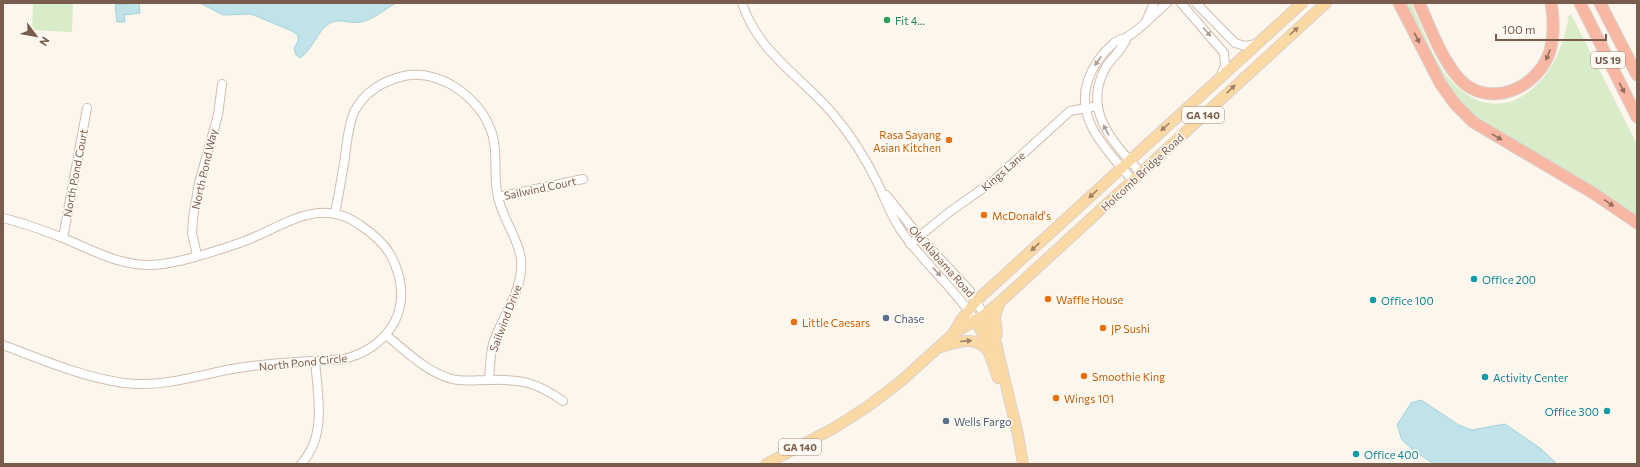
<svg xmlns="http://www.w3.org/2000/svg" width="1640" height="467" font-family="Commissioner,sans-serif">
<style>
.green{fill:#d8ecc9}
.water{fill:#bfe3e8;stroke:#a5d3da}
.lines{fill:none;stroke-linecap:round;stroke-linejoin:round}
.minor-casing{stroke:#d1beb0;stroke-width:10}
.major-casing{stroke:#dad1cd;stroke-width:12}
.highway-casing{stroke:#dad1cd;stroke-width:13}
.minor{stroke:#fff;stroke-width:8}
.major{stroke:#fbd9a5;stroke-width:10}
.highway{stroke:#f7b7a3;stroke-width:11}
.oneway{fill:#a18267}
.oneway2{fill:#af9d94}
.oneway3{fill:#936e5e}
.leisure-dot{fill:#2e9e5b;stroke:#fffaf3;stroke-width:1.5}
.food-dot{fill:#e8710a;stroke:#fffaf3;stroke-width:1.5}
.culture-dot{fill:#0f9aa8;stroke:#fffaf3;stroke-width:1.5}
.service-dot{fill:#5c6f8a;stroke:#fffaf3;stroke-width:1.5}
.labels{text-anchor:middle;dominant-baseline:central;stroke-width:3;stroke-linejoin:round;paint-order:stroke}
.shield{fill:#fffaf3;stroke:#a28b7f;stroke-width:1}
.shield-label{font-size:10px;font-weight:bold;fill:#7a5c4d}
.leisure-label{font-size:11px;fill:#27864d;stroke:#fffaf3;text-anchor:start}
.food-label{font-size:11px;fill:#c56008;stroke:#fffaf3;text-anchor:start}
.street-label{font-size:11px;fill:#7a5c4d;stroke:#fffaf3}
.culture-label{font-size:11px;fill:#0d838f;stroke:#fffaf3;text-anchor:start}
.service-label{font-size:11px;fill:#4e5e75;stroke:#fffaf3;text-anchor:start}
</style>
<rect width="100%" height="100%" fill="#fdf6ec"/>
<g class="green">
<polygon points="33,3 73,3 72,32 32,30"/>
<path d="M1403,3H1411C1424,31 1437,74 1463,92C1507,124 1548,85 1562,43C1565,34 1568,25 1568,16L1571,14L1637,144V220L1481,124L1448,88Z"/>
</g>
<g class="water">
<polygon points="139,3 140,13 124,15 125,22 117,22 115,5"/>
<path d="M200,3H396C385,9 373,20 361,22C351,24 339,18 330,23C317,31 313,49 300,58L296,55L294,48L298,41V35L292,31L251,14L223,15Z"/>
<polygon points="1421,400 1459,425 1472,430 1505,424 1540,448 1557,464 1434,464 1413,450 1402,440 1397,425 1411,403"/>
</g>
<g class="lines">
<g class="minor-casing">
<g id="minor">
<path d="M742,3C759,54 801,76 833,114C851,135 867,161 879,186C886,201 892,218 902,232C924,263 954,288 975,320"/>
<polyline points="1181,3 1224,53 1225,66 1220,77"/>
<polyline points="1196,3 1235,43 1245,46 1256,44"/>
<polyline points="1147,19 1154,3"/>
<path d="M1127,37C1123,50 1113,56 1106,67C1081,111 1114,143 1141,173"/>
<path d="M1133,181C1109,152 1074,121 1088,80C1093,66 1102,53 1114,43C1117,40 1123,39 1127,37C1142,28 1154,14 1167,3"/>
<polyline points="886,195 919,236 970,291 984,315"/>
<polyline points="498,197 583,179"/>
<path d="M335,213C339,194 342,175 345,157C347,142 348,126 354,112C364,93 382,81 404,76C442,68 484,101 493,137C498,156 493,177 498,197C502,218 518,237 521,259C524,291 502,315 493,344C490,356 490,368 489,380"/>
<path d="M3,218C24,223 43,230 63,238C90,249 116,264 146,265C173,266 219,250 245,241C284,226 319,196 360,225C372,233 383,242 390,254C401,274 406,299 395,321C384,342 367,353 344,359C309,362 273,362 238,368C200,374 164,388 124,383C82,377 43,360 3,345"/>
<polyline points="63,238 87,108"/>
<polyline points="910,244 948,213 992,182 1070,111 1098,106"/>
<polyline points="197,255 192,233 193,218 199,183 218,115 222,84"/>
<path d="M386,335C406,351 426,372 452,379C464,382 476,380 489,380C521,379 536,382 563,401"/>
<path d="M301,464C327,436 318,396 315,361"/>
</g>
</g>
<g class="major-casing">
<g id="major">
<polyline points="984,315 994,335 1018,435 1023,464"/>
<polyline points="975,320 982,333 998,378"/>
<polyline points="954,332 961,320 977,300 1302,3"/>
<polyline points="997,335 995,316 1000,302"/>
<path d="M941,347C958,342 976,335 988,351"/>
<polyline points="766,464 834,428 867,407 900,382 953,334 984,315 1000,302 1326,3"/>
</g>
</g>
<g class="highway-casing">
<g id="highway">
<polyline points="1399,3 1440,83 1455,104 1473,122 1593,193 1637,223"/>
<path d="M1419,3C1430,27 1445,69 1466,85C1497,107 1539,85 1550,51C1554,36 1554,19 1551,3"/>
<polyline points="1580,3 1637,117"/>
<polyline points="1600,3 1637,75"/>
</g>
</g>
<use href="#minor" class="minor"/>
<use href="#major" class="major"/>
<use href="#highway" class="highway"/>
</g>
<defs><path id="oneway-solid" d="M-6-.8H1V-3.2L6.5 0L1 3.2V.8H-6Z"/></defs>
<g class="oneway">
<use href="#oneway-solid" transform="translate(1294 31) rotate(-42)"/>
<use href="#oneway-solid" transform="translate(1231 89) rotate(-43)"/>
<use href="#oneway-solid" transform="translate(1165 127) rotate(138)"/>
<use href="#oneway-solid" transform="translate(1093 194) rotate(137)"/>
<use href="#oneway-solid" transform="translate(1035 247) rotate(137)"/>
<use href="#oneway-solid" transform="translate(966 341) rotate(-5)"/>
</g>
<g class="oneway2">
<use href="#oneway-solid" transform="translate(1207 32) rotate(48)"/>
<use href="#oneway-solid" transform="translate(1098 61) rotate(125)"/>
<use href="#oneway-solid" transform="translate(1106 130) rotate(-118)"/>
<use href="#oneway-solid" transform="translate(937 272) rotate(47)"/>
</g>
<g class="oneway3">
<use href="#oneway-solid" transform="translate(1417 38) rotate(63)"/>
<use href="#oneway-solid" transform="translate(1548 55) rotate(112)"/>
<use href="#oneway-solid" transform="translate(1622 88) rotate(63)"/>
<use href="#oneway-solid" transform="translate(1497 137) rotate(31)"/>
<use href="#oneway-solid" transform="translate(1609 203) rotate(34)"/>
</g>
<circle class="leisure-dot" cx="887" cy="20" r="4"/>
<g class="food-dot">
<circle cx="949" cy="140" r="4"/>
<circle cx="984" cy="215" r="4"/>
<circle cx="1048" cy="299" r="4"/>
<circle cx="794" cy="322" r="4"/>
<circle cx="1103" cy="328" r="4"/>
<circle cx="1084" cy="376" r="4"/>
<circle cx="1056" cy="398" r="4"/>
</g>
<g class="culture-dot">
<circle cx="1474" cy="279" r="4"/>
<circle cx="1373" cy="300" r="4"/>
<circle cx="1485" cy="377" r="4"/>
<circle cx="1607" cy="411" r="4"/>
<circle cx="1356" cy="454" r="4"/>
</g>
<g class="service-dot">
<circle cx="886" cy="318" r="4"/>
<circle cx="946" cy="421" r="4"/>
</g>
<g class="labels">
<g class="shield">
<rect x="1591" y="52" width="34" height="16" rx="3"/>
<rect x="1182" y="107" width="42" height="16" rx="3"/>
<rect x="779" y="439" width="42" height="16" rx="3"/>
</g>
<g class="shield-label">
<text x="1608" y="60">US 19</text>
<text x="1203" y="115">GA 140</text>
<text x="800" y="447">GA 140</text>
</g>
<g class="leisure-label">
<text x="895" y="20">Fit 4...</text>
</g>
<g class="food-label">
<text x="941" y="134" text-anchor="end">Rasa Sayang<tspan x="941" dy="13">Asian Kitchen</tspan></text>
<text x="992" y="215">McDonald's</text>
<text x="1056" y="299">Waffle House</text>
<text x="802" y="322">Little Caesars</text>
<text x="1111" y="328">JP Sushi</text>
<text x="1092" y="376">Smoothie King</text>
<text x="1064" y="398">Wings 101</text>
</g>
<g class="street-label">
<text transform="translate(204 169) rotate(-77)">North Pond Way</text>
<text transform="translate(1003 171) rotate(-41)">Kings Lane</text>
<text transform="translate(1142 172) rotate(-43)">Holcomb Bridge Road</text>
<text transform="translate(75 173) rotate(-79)">North Pond Court</text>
<text transform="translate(540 188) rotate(-12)">Sailwind Court</text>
<text transform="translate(942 261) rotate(48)">Old Alabama Road</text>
<text transform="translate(505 318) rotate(-69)">Sailwind Drive</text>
<text transform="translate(303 362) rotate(-6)">North Pond Circle</text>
</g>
<g class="culture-label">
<text x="1482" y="279">Office 200</text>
<text x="1381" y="300">Office 100</text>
<text x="1493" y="377">Activity Center</text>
<text x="1599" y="411" text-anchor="end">Office 300</text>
<text x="1364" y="454">Office 400</text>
</g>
<g class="service-label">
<text x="894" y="318">Chase</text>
<text x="954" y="421">Wells Fargo</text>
</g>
</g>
<rect width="1640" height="467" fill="none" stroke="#7a5c4d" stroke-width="8"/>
<g transform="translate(36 36) rotate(122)" stroke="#fffaf3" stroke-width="3" paint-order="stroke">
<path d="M0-3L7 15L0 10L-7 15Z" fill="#7a5c4d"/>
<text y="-6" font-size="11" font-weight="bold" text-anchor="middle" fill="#7a5c4d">N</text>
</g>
<path d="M1496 34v6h110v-6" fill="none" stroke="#7a5c4d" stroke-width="2"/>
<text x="1502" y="34" font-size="12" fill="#7a5c4d" stroke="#fffaf3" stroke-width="3" paint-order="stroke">100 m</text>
</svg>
